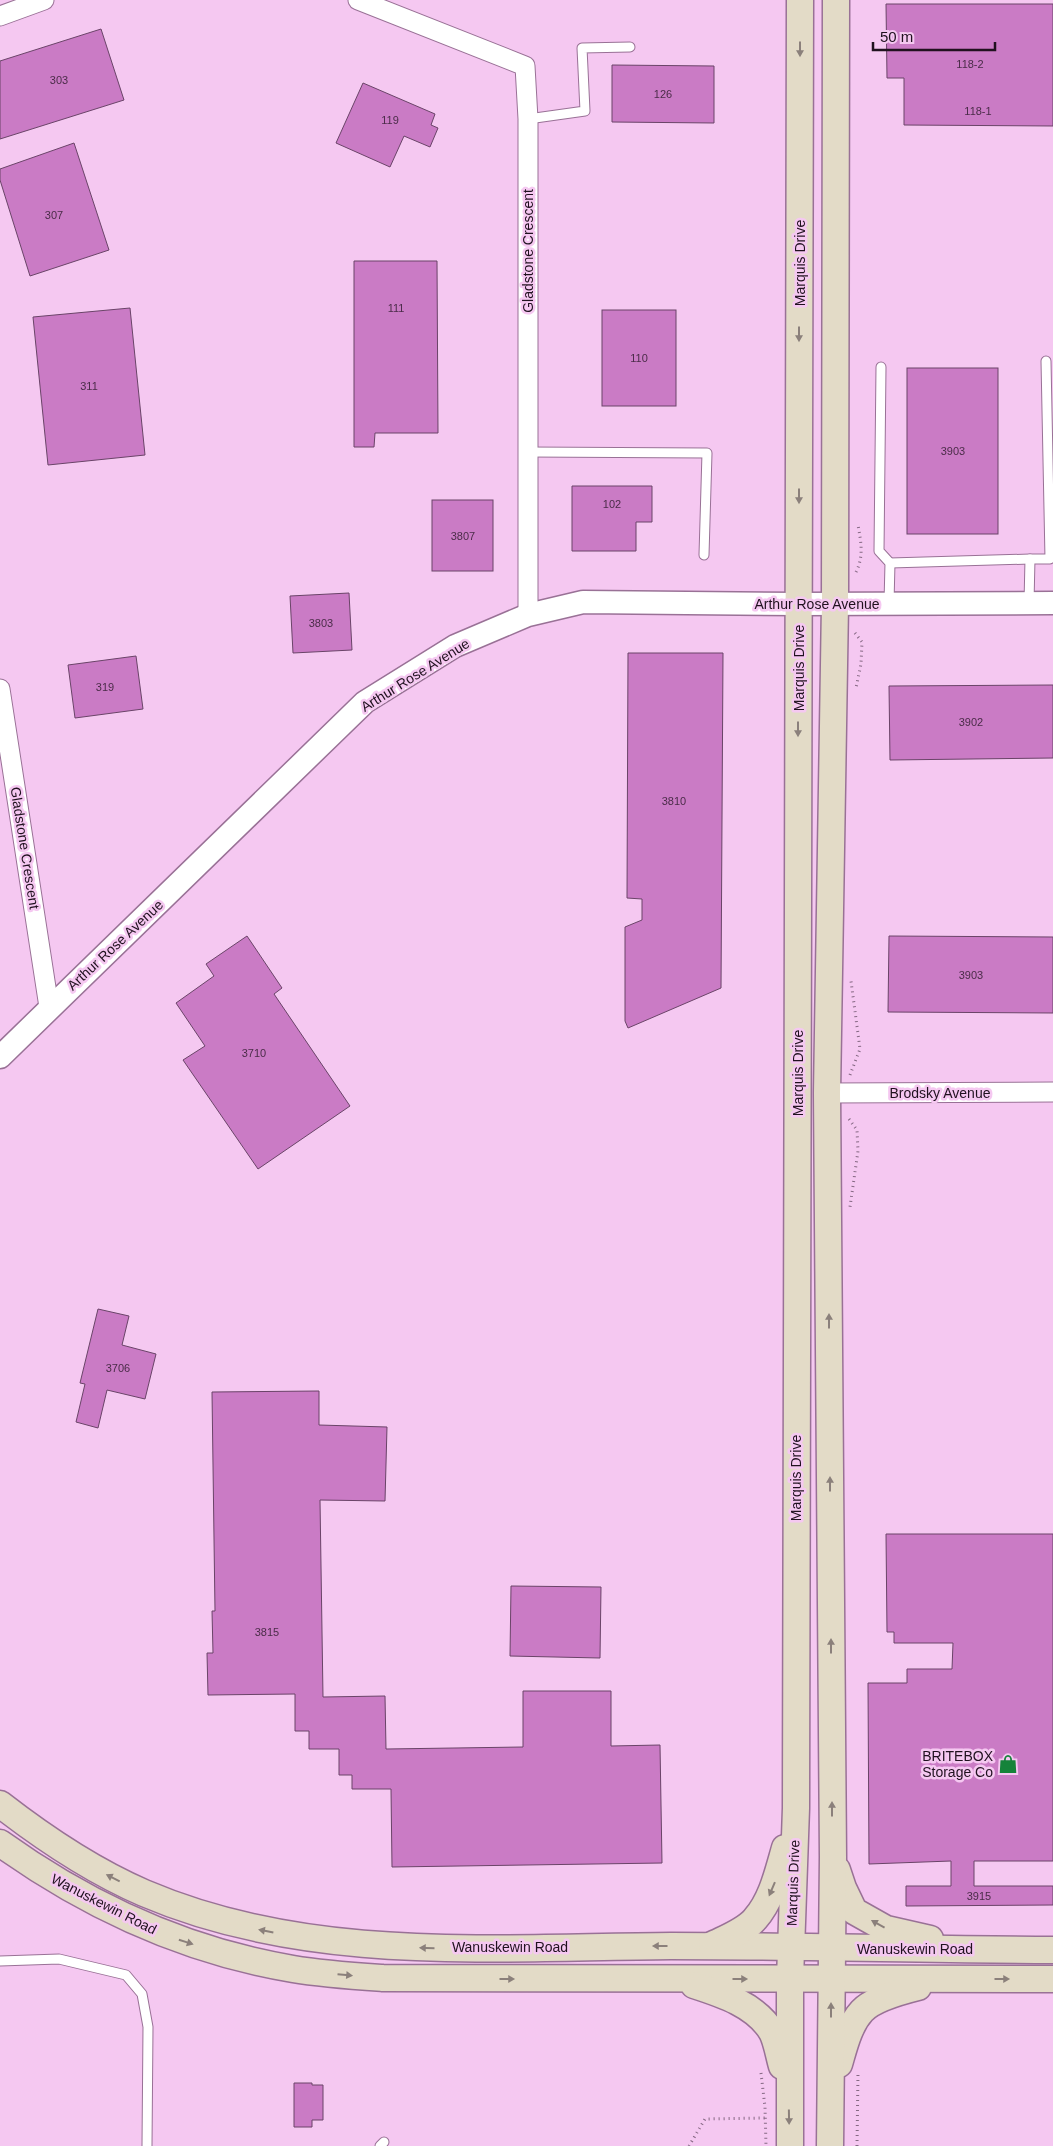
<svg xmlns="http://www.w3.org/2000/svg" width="1053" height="2146" font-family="Helvetica,sans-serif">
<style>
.building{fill:#ca7bc5;stroke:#6a4468}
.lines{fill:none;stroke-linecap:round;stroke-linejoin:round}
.service-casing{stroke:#997196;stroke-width:11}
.minor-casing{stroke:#997196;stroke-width:21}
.tertiary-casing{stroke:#997196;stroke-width:25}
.secondary-casing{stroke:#997196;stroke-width:29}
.path{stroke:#856883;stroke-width:3;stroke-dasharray:1 4;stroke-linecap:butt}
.service{stroke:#fff;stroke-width:9}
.minor{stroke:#fff;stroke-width:19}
.tertiary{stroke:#fff;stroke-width:22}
.secondary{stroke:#e3dbc7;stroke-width:26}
.oneway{fill:#8b807b}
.labels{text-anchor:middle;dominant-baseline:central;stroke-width:5;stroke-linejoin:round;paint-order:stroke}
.number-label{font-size:11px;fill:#4a2c48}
.street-label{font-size:14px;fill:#20111f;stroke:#f5c8f1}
.poi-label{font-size:14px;fill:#20111f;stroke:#f5c8f1;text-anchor:end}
</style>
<rect width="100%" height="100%" fill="#f5c8f1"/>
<g class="building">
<polygon points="886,4 1053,4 1053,126 904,125 904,78 887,78"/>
<polygon points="101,29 124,100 0,139 0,61"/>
<polygon points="612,65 714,66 714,123 612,122"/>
<polygon points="363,83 435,114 431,125 438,128 430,147 404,136 390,167 336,143"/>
<polygon points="74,143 109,250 30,276 0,180 0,169"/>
<polygon points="354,261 437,261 438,433 375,433 374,447 354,447"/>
<polygon points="130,308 145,455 48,465 33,317"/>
<rect x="602" y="310" width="74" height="96"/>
<rect x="907" y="368" width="91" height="166"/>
<polygon points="572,486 652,486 652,522 636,522 636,551 572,551"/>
<rect x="432" y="500" width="61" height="71"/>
<polygon points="349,593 352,650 293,653 290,596"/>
<polygon points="628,653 723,653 721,988 628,1028 625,1021 625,927 642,920 642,899 627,898"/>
<polygon points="136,656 143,709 75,718 68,665"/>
<polygon points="1053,685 1053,758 890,760 889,686"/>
<polygon points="247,936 282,988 274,994 350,1106 258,1169 183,1060 205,1046 176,1003 214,976 206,964"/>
<polygon points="889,936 1053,937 1053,1013 888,1012"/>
<polygon points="98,1309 129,1316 122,1345 156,1354 145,1399 107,1390 98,1428 76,1422 85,1384 80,1383"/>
<polygon points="319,1391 319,1425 387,1427 385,1501 320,1500 323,1697 385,1696 386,1749 523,1747 523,1691 611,1691 611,1746 660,1745 662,1863 392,1867 391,1789 352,1789 352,1775 339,1775 339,1749 309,1749 309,1731 295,1731 295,1694 208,1695 207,1653 213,1653 212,1611 215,1611 212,1392"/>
<polygon points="886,1534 1053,1534 1053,1861 974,1861 974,1886 1053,1886 1053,1905 906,1906 906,1886 951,1886 951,1861 869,1864 868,1683 907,1683 907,1669 952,1669 953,1643 894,1643 894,1632 887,1632"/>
<polygon points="511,1586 601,1587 600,1658 510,1656"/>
<polygon points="294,2083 312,2083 312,2085 323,2085 323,2120 312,2120 312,2127 294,2127"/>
</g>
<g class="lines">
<g class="service-casing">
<g id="service">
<polyline points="528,119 585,111 582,48 630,47"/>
<polyline points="881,367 879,551 890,563 889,603"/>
<polyline points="528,452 707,453 704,555"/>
<polyline points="890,563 1030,559"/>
<polyline points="1029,603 1030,559 1050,559 1046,361"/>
<polyline points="0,1961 59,1959 126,1975 142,1994 148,2027 147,2146"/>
<polyline points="380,2146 384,2142"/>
</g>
</g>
<g class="minor-casing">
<g id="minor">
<polyline points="358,0 525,66 528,119 528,615"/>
<polyline points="0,16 44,0"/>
<polyline points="0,689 49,1007"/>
<polyline points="827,1093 1053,1092"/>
</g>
</g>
<g class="tertiary-casing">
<polyline id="tertiary" points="0,1057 365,702 455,646 528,615 583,602 799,604 1053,603"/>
</g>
<g class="secondary-casing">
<g id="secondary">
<path d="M0,1804C45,1839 91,1870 144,1893C310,1964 495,1947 671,1946C798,1946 926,1949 1053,1950"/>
<path d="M0,1843C88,1906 186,1951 293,1969C322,1974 353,1976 383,1978L1053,1979"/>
<polyline points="837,1870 843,1888 854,1911 886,1929 930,1939"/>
<path d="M712,1945C726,1938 745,1931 755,1919C772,1900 778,1872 785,1848"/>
<path d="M694,1985C722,1994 756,2005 772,2032C777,2042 779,2056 782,2066"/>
<path d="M839,2064C844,2047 849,2025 862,2011C873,1999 902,1991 918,1987"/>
<polyline points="790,2146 790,1979 796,1808 800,0"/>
<polyline points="830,2146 833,1857 827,1093 835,604 836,0"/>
</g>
</g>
<g class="path">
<path d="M856,572C864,556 861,542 858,525"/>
<polyline points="855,633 862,642 861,664 856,688"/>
<polyline points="850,1075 860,1049 851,981"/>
<polyline points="849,1119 857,1130 858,1151 850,1207"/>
<polyline points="761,2073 765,2107 766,2146"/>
<polyline points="689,2146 705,2119 765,2118"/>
<polyline points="857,2146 858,2072"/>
</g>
<use href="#service" class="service"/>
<use href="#minor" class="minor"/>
<use href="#tertiary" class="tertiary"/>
<use href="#secondary" class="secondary"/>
</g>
<defs><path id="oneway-solid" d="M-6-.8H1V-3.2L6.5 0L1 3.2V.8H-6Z" transform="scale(1.25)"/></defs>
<g class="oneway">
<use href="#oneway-solid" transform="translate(800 49) rotate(90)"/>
<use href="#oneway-solid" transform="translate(799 334) rotate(90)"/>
<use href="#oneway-solid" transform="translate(799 496) rotate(90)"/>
<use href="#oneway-solid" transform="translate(798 729) rotate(90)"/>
<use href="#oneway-solid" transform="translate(829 1321) rotate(-90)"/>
<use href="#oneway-solid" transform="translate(830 1484) rotate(-90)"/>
<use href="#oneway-solid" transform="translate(831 1646) rotate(-90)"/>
<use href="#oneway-solid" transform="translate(832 1809) rotate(-90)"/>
<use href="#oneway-solid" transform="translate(113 1878) rotate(-153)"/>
<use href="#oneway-solid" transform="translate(772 1889) rotate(113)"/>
<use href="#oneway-solid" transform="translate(878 1924) rotate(-151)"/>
<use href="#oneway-solid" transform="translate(266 1931) rotate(-169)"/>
<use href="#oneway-solid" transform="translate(186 1942) rotate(18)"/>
<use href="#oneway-solid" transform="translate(660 1946) rotate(180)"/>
<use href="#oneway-solid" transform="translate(427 1948) rotate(-179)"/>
<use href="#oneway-solid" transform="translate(345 1975) rotate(5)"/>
<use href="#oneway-solid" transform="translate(507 1979)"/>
<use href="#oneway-solid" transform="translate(740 1979)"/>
<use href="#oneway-solid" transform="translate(1002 1979)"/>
<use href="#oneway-solid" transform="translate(831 2010) rotate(-90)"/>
<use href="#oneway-solid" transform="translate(789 2117) rotate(89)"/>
</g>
<defs>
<g id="shop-bare" transform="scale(1.5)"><path d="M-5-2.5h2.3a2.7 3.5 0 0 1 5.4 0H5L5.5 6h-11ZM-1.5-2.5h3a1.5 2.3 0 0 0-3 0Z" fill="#15833a" stroke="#f5c8f1" stroke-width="2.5" paint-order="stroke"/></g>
</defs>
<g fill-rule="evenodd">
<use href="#shop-bare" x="1008" y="1764"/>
</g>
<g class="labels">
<g class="number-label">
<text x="970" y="64">118-2</text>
<text x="59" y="80">303</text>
<text x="663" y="94">126</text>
<text x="978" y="111">118-1</text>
<text x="390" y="120">119</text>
<text x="54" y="215">307</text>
<text x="396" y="308">111</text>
<text x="639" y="358">110</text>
<text x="89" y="386">311</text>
<text x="953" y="451">3903</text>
<text x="612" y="504">102</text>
<text x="463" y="536">3807</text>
<text x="321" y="623">3803</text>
<text x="105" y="687">319</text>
<text x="971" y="722">3902</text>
<text x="674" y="801">3810</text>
<text x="971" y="975">3903</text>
<text x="254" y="1053">3710</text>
<text x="118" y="1368">3706</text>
<text x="267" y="1632">3815</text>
<text x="979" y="1896">3915</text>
</g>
<g class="street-label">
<text transform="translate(528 251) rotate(-90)">Gladstone Crescent</text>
<text transform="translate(800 263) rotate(-90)">Marquis Drive</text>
<text x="817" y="604">Arthur Rose Avenue</text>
<text transform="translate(799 668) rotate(-90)">Marquis Drive</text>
<text transform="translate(415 675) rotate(-32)">Arthur Rose Avenue</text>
<text transform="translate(25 848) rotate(81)">Gladstone Crescent</text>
<text transform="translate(115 945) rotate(-43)">Arthur Rose Avenue</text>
<text transform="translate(798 1073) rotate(-90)">Marquis Drive</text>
<text x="940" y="1093">Brodsky Avenue</text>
<text transform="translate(796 1478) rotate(-90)">Marquis Drive</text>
<text transform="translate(793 1883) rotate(-88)">Marquis Drive</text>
<text transform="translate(104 1904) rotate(27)">Wanuskewin Road</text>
<text x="510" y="1947">Wanuskewin Road</text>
<text x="915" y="1949">Wanuskewin Road</text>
</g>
<g class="poi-label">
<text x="993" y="1756">BRITEBOX<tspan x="993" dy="16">Storage Co</tspan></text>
</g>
</g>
<path d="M873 42v8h122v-8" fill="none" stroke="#20111f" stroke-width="2.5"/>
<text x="880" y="42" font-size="15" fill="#20111f" stroke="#f5c8f1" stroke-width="4" paint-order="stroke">50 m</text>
</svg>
